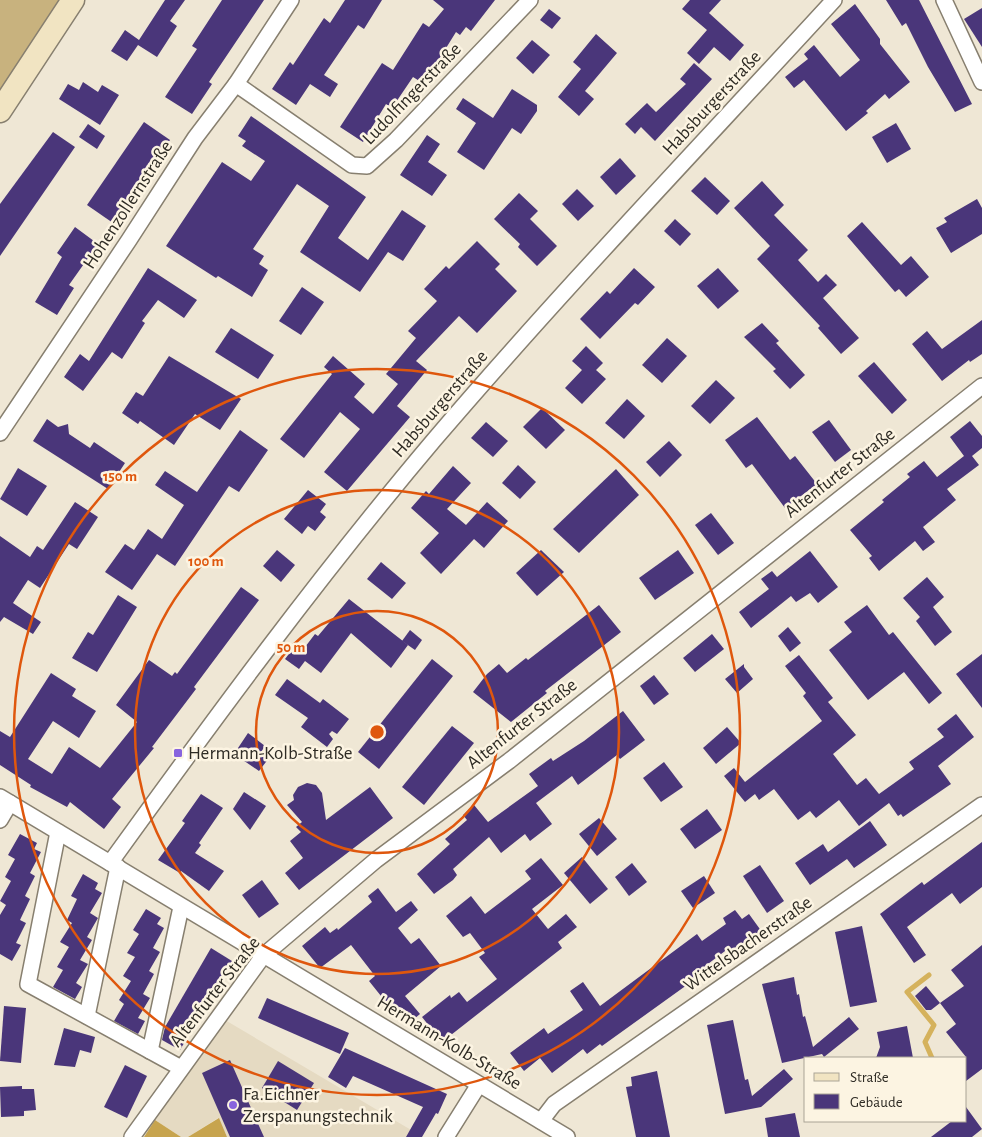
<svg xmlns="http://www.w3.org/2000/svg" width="982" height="1137" font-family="'Alegreya Sans',sans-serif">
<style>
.built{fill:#e5dac2}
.green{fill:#c8b27e}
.forest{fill:#c7a44e}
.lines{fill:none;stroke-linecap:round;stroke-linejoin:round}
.stream{stroke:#d5b25c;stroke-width:5}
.building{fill:#4a367a}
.minor-casing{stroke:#877f6f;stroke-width:18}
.secondary-casing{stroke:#877f6f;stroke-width:25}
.minor{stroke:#fff;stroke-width:15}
.secondary{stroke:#f1e4c2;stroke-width:22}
.ring{fill:none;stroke:#df570d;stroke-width:2.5}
.poi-dot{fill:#8864de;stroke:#fcf4e2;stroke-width:2}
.labels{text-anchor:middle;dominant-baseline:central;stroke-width:5;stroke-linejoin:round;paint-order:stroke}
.street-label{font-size:19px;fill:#2e2b24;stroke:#fcf4e2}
.poi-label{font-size:19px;fill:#2e2b24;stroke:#fcf4e2;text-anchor:start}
.centre{fill:#df570d;stroke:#fcf4e2;stroke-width:2.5}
.ring-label{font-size:15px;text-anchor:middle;font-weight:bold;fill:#df570d;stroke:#fcf4e2;stroke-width:5;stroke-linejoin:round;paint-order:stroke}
</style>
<rect width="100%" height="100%" fill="#efe7d5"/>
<polygon class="built" points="225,1020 423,1137 227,1137 218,1118 188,1137 181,1137 155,1120"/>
<polygon class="green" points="0,0 61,0 0,92"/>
<g class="forest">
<polygon points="219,1118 227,1137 188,1137"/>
<polygon points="155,1120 181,1137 144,1137"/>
</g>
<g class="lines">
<polyline class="stream" points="929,975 907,992 934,1025 925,1042 932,1058"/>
</g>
<g class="building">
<polygon points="165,0 185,0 170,21 177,26 157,57 138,45 127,61 111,51 125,30 139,40"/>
<polygon points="222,0 264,0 209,82 212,84 192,114 165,97 197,49 192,46"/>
<polygon points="345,0 382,0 364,29 358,25 324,75 338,84 330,97 310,84 296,105 272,89 290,62 293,65 324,18 330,23"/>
<polygon points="433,0 495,0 471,31 466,27 460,35 456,32 433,69 430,67 421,82 413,77 392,108 386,104 363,142 340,127 382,63 393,70 423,23 429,27 444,9"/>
<polygon points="690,0 721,0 709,13 744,45 730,61 714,47 699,64 687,53 707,30 682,9"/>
<polygon points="886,0 919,0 972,104 955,112 928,67 906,23 902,26"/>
<polygon points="855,4 880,39 880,44 910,82 889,99 885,94 866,111 868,113 846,131 804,80 794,88 785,77 808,59 804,54 814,45 840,77 860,60 831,24"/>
<polygon points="982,8 982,47 964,19"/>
<polygon points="549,9 561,18 552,29 540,20"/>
<polygon points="596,34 617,53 585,91 594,99 579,116 558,97 581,69 573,62"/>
<polygon points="532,40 550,55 533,74 516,58"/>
<polygon points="694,63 712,79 655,141 641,127 635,134 625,124 647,103 656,112 686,84 680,79"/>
<polygon points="83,82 98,92 102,85 119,95 100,125 59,99 68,84 79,90"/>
<polygon points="512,89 537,105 537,111 521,134 512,128 484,170 457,152 476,123 456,109 463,98 493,118"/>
<polygon points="251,116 366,197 338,238 368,260 402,210 426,226 403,261 388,252 360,292 300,252 329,206 297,184 253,249 264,256 259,264 268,270 252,297 218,276 216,278 166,246 222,162 251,181 265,161 242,146 246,141 238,136"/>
<polygon points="144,122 170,140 113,223 87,205"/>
<polygon points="896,123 911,149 887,163 872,137"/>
<polygon points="88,124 105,136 97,149 79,137"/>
<polygon points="53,132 75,147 0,256 0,204"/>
<polygon points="427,135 440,144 428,162 447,175 432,196 400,175"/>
<polygon points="620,158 636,176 616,195 600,177"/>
<polygon points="705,177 730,201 717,215 691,191"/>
<polygon points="762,181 784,205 774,215 808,250 798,260 818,282 826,274 837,285 823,298 859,338 841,354 818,328 820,326 757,259 770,246 734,208"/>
<polygon points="577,189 594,206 578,221 562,204"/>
<polygon points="519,193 538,211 530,219 557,246 537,266 518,247 520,244 494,219"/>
<polygon points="977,199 982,208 982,234 951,253 936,228 947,222 944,218"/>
<polygon points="675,219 691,234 680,246 664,231"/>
<polygon points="862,222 901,265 911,256 929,277 906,297 899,289 895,292 847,236"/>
<polygon points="75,227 98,244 69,285 74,288 57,315 35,302 62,257 57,253"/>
<polygon points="477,241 500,264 495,269 517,291 477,333 459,316 416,361 427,370 397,406 410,417 347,491 324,472 360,429 340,412 304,458 280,439 332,374 324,367 333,356 365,384 354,397 373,414 398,384 386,374 416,338 408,331 437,301 424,289 446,266 449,269"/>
<polygon points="148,268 197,300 184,318 158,300 142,321 145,323 122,359 112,352 83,391 64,377 80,354 89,361"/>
<polygon points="634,268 655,287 638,305 635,303 600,339 580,319 607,291 610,294"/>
<polygon points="718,268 739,291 718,309 697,286"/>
<polygon points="302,287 324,302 301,335 279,321"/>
<polygon points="982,320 982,354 970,362 969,360 942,381 912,344 927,331 942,349"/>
<polygon points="762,323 779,341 776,343 805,375 790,389 773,371 776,369 744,337"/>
<polygon points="231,328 274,355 258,379 215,352"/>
<polygon points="667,338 687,356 662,383 642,365"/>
<polygon points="586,346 603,363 596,370 606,379 582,404 565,388 582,370 572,361"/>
<polygon points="169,356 241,399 220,430 195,414 174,445 140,421 138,424 122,413 136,392 143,396"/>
<polygon points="874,362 907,400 892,414 858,376"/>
<polygon points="716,380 735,398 710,424 691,406"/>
<polygon points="627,399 645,416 624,439 605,423"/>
<polygon points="542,408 565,430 546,449 523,427"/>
<polygon points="757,417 790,460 795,456 817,484 785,508 752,464 746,468 725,440"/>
<polygon points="47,419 58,427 68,424 69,434 90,448 94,442 125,463 108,489 33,441"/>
<polygon points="829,420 851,450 835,462 812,432"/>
<polygon points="970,421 982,436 982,448 972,456 979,465 947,489 956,500 923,527 935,542 923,551 915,541 879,571 869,558 872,556 850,530 884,502 882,500 910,477 907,474 924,461 937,477 964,456 950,437"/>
<polygon points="486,422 508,441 493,457 471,438"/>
<polygon points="240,430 268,450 239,492 229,486 175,566 157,554 132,590 105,572 125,544 134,550 148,529 162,539 184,505 155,485 165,471 197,492"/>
<polygon points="669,441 682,455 660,477 646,462"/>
<polygon points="518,465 536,482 520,499 502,483"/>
<polygon points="453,466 471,483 447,509 466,525 487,502 508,521 484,548 474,539 441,574 420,553 439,533 411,508 426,491 429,494"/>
<polygon points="18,468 47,486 27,516 0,499"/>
<polygon points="616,469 639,495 579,553 553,529"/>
<polygon points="308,490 326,504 320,512 326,517 315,531 308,526 302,534 284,519"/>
<polygon points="75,502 98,517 77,549 69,544 40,588 28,580 13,603 41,622 33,634 4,617 0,622 0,536 30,557 37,546 43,550"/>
<polygon points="711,513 734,543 718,555 695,525"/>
<polygon points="277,550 295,565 281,582 263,566"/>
<polygon points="541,550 564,572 537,596 516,573"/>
<polygon points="678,550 694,573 655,600 639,578"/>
<polygon points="810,551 838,587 818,603 810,593 796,602 791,596 751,628 739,612 769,589 761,579 772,571 777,577"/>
<polygon points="381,562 406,583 392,599 367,579"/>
<polygon points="927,577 944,597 933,607 952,632 935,646 916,621 920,617 903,598"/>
<polygon points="241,587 259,600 194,687 196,689 152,747 154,748 112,799 121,807 104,829 70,802 67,807 30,787 31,785 0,765 0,731 10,737 51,673 76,689 72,696 96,711 79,738 53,721 28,759 52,774 69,747 100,768 137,722 116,705 149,660 172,676 175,672 177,674"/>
<polygon points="118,595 137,607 97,672 72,658 88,632 93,635"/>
<polygon points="349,599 408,645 391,668 351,633 321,673 305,661 299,669 285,659 295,646 302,651 315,634 318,636"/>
<polygon points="599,605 621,632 545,691 547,693 511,722 473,692 487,674 499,664 507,673 526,658 528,660"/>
<polygon points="867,605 889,635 893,632 942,693 929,704 904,672 868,700 829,650 852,632 844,622"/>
<polygon points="788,627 801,643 790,652 778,636"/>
<polygon points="410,630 422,640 415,650 402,641"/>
<polygon points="712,634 724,649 695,672 683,658"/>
<polygon points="982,654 982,708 956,674"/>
<polygon points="799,655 833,698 828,702 856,735 833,754 857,785 866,778 879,794 914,769 909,762 944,737 937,729 956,714 974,737 938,766 951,784 903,817 901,814 898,816 889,803 859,826 839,800 816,818 810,811 798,820 774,789 759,800 755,794 745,802 724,776 734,768 745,782 822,721 803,696 806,693 785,666"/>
<polygon points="432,659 453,676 379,769 358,752"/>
<polygon points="744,664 744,667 753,679 737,693 725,679"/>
<polygon points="654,675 669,694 654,705 640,686"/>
<polygon points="287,679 320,703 323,699 349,719 337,734 332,731 329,734 333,739 327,747 301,727 308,718 275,695"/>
<polygon points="623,711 645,740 620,759 617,755 578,785 572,776 536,803 552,824 530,841 525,834 501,853 489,837 453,869 457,875 453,880 434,894 417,874 450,844 445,839 467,820 463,815 474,805 488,822 538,786 529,774 551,758 553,761 584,741"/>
<polygon points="452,726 474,743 424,805 402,787"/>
<polygon points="727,727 741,743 716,764 703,748"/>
<polygon points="248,733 265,746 261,752 269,758 259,771 234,754"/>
<polygon points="664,762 683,787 661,802 643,778"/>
<polygon points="307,783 316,785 322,793 326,820 370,787 393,818 299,890 285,873 303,858 290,841 301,832 296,827 302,822 287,805 294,800 293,795 298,787"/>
<polygon points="244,792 266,806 250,830 233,809"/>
<polygon points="201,794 223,808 199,843 201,845 195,853 224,871 209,891 181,871 180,873 158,860 185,823 182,821"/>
<polygon points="707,809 722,830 695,849 680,829"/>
<polygon points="599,818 617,839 597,856 579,834"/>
<polygon points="870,821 887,845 854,868 847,859 810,885 795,863 823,844 828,852"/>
<polygon points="20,834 37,843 34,849 41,852 30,873 35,876 25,896 30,899 20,920 26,923 16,943 21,945 12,961 0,954 0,915 6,905 0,901 11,881 5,877 15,859 8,855"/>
<polygon points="982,842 982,887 960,904 952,893 907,927 926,955 914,963 880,914 922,882 924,885"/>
<polygon points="582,857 608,889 590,904 564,873"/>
<polygon points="541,858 563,885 532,909 548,929 566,914 577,927 558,942 562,948 442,1042 422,1017 450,995 451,998 459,992 467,1002 497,979 479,957 485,953 470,933 463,937 446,916 471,896 485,914 531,879 525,871"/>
<polygon points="632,863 647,882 629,896 615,877"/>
<polygon points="760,865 784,901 767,913 743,876"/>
<polygon points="83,874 98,883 95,889 102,893 90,913 98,918 87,937 92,940 80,960 88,964 76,983 82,987 75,999 53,987 63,970 57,967 69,947 60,942 72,923 67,920 77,899 71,896"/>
<polygon points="704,876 715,893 693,908 681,891"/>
<polygon points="262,880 279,904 259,918 242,895"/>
<polygon points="378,888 396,912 411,901 418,910 398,928 411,944 419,938 441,966 405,996 420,1014 408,1024 392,1003 389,1006 369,981 375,976 351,945 320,968 302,946 325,927 330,933 337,928 338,930 372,902 368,896"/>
<polygon points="146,909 161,918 157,924 164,928 153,948 160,952 149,971 154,974 143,994 150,998 138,1018 145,1021 138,1034 114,1021 124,1004 119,1000 131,981 123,976 135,957 127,953 139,934 133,930"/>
<polygon points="735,910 742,919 749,914 762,932 743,945 742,944 731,951 729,948 696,973 698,977 602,1046 600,1044 587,1054 583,1049 552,1073 540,1058 524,1071 510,1053 544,1028 548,1034 583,1010 570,991 583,982 600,1006 697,934 702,941 726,924 723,918"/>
<polygon points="862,926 877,1002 850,1007 835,932"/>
<polygon points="982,945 982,1069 966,1081 966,1057 946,1032 956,1024 940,1003 964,986 951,970"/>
<polygon points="211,948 232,961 180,1050 162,1040 165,1027"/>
<polygon points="794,977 797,995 799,994 803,1017 805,1016 813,1047 849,1017 859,1029 824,1057 822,1054 782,1063 762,984"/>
<polygon points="926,986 940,1003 931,1010 926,1010 915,996"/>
<polygon points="267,998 349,1033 340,1054 258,1018"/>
<polygon points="4,1006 26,1008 21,1063 0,1061"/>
<polygon points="733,1020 745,1080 748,1079 752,1096 784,1069 793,1079 761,1107 725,1114 707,1025"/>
<polygon points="907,1026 913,1058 876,1058 880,1047 877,1032"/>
<polygon points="64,1028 95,1037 91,1053 80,1050 75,1067 54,1065"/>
<polygon points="345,1048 447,1094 438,1114 436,1113 422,1137 406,1137 423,1107 353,1076 346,1088 328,1077"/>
<polygon points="230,1060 255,1117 264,1137 230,1137 202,1073"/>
<polygon points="278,1061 314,1083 297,1110 262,1088"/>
<polygon points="125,1065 147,1076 127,1118 104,1107"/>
<polygon points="657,1071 670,1137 636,1137 626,1087 632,1086 631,1077"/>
<polygon points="22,1086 22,1089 34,1089 36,1110 24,1111 24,1116 1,1117 0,1087"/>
<polygon points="966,1107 982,1129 972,1137 931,1137 952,1121 966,1121"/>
<polygon points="795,1113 800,1137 768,1137 765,1118"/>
</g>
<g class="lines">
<g class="minor-casing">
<g id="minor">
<polyline points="944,0 982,82"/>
<polyline points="236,84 352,165 367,166 396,140 530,0"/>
<polyline points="0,433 129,240 195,138 236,84 291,0"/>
<polyline points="0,797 567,1137"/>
<polyline points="0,820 10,803"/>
<polyline points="58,832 28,984 181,1068"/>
<path d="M110,863C214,719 319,576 434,440C563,289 700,146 834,0"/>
<polyline points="87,1016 118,867"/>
<polyline points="150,1051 181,907"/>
<polyline points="541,1121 554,1104 982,805"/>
<polyline points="132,1137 263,956 376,860 509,761 982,386"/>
<polyline points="446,1137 478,1086"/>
</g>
</g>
<g class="secondary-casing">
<polyline id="secondary" points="0,111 73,0"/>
</g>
<use href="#minor" class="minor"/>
<use href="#secondary" class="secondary"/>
</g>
<g class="ring">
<circle cx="377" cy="732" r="121"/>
<circle cx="377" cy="732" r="242"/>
<circle cx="377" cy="732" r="363"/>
</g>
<g class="poi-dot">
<rect x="173" y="748" width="10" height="10" rx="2.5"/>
<circle cx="233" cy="1105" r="5"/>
</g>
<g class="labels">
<g class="street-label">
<text transform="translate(412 94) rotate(-46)">Ludolfingerstraße</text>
<text transform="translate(712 103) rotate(-47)">Habsburgerstraße</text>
<text transform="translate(128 205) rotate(-57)">Hohenzollernstraße</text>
<text transform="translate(440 404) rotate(-49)">Habsburgerstraße</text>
<text transform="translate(840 473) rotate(-38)">Altenfurter Straße</text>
<text transform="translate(522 724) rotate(-38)">Altenfurter Straße</text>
<text transform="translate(748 944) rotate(-35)">Wittelsbacherstraße</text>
<text transform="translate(215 992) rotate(-52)">Altenfurter Straße</text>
<text transform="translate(449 1043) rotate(31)">Hermann-Kolb-Straße</text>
</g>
<g class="poi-label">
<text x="188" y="753">Hermann-Kolb-Straße</text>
<text x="243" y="1094">Fa.Eichner<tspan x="243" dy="22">Zerspanungstechnik</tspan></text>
</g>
</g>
<circle cx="377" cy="732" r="8" class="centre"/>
<g class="ring-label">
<text x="120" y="481">150 m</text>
<text x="206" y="566">100 m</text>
<text x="291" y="652">50 m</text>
</g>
<rect x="804" y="1057" width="162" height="65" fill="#fcf4e2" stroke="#aaa496"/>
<rect x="814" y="1073" width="25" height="8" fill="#f1e4c2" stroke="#aaa496"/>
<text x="850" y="1082" font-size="15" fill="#2e2b24">Straße</text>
<rect x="814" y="1094" width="25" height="15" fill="#4a367a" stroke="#aaa496"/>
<text x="850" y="1107" font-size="15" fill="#2e2b24">Gebäude</text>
</svg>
